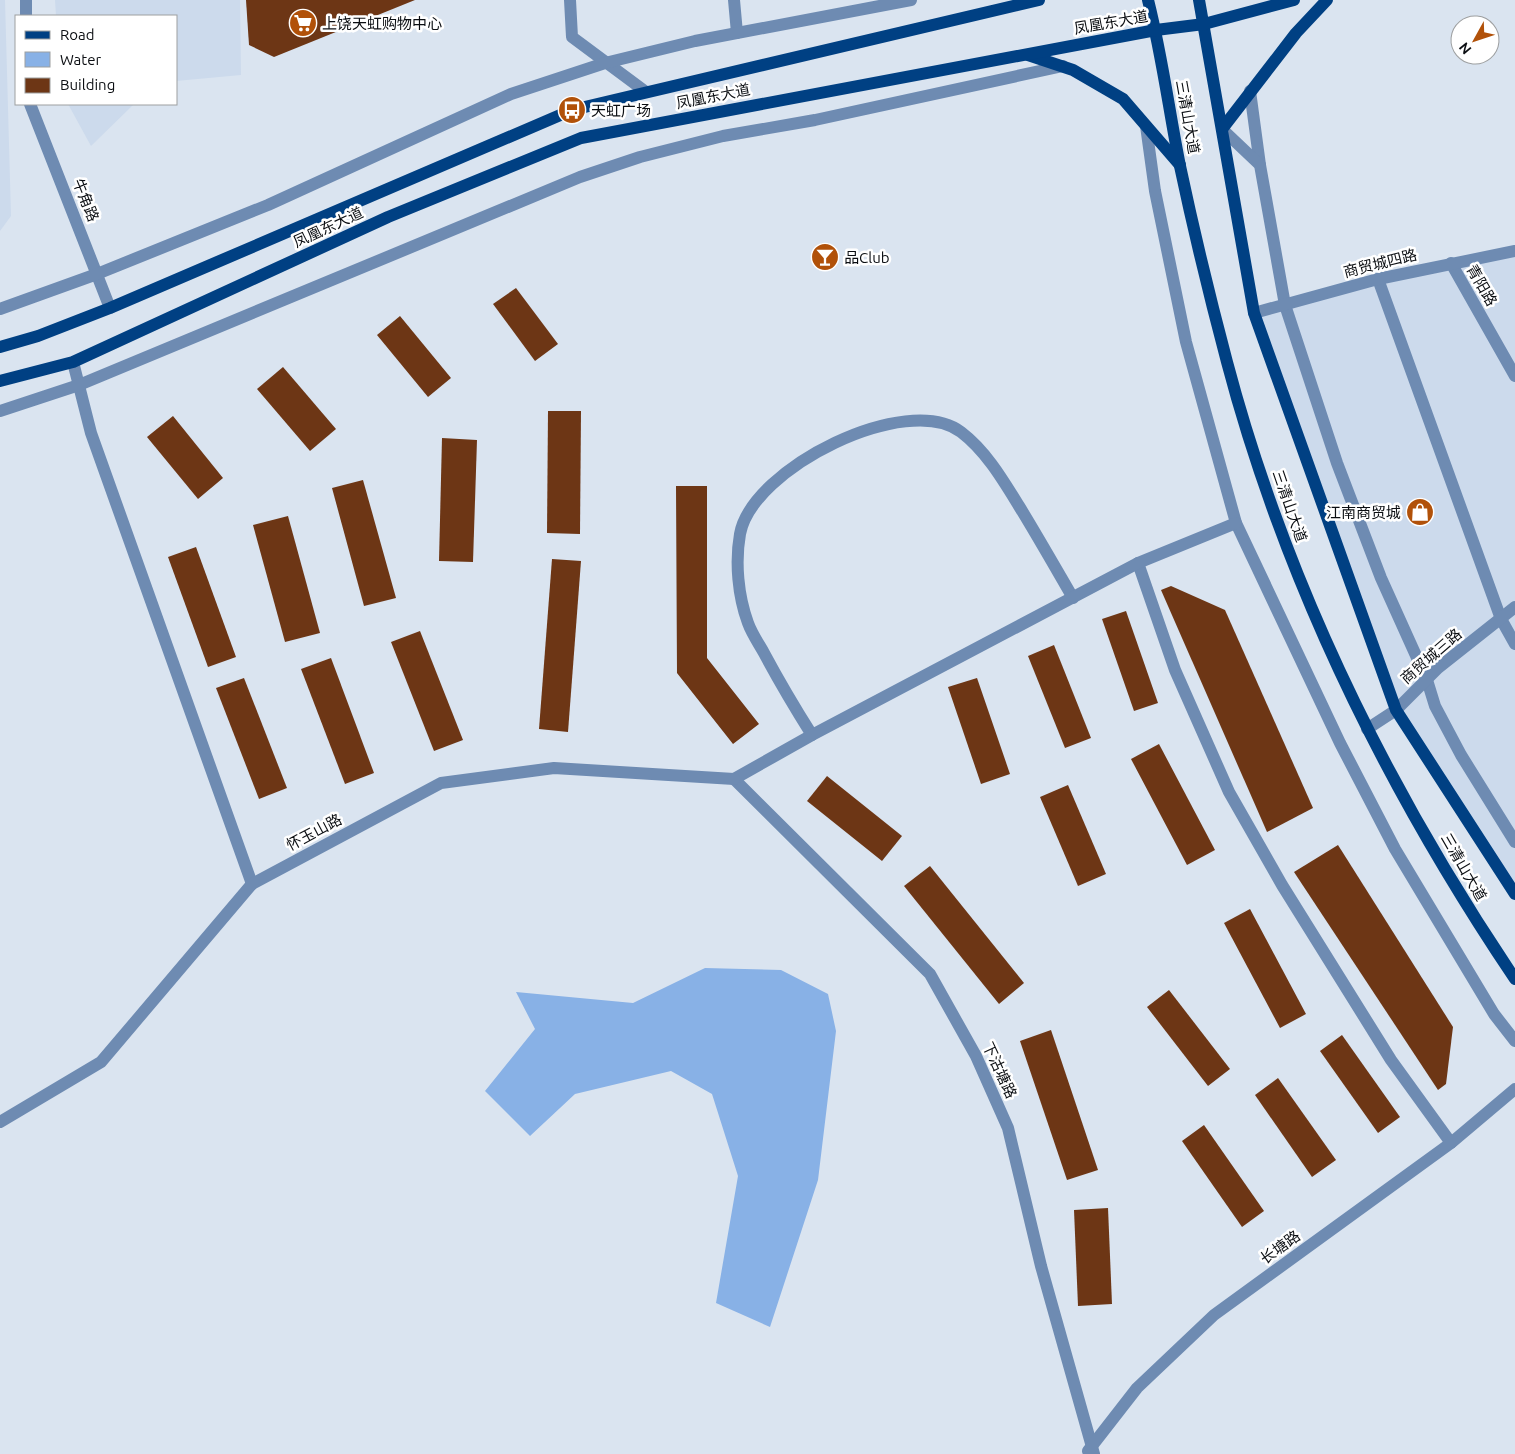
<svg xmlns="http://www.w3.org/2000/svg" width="1515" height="1454" font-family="Ubuntu,'Noto Sans SC',sans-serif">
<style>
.built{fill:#ccdaec}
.water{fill:#88b1e6}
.building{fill:#6d3615}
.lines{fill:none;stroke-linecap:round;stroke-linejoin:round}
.minor{stroke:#6e8bb2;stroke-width:12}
.major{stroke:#004083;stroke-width:12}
.labels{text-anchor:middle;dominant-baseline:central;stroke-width:5;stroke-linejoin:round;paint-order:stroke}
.street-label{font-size:15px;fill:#0b0e12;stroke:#fff}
.poi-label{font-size:15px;fill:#0b0e12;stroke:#fff;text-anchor:start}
</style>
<rect width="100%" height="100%" fill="#dae4f0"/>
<g class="built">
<polygon points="0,0 5,0 11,216 0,231"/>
<polygon points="55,0 240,0 241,75 176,81 176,16 56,16"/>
<polygon points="68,104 134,104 91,146"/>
<polygon points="1515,253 1515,894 1396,710 1254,313"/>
</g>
<polygon class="water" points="705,968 781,970 828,994 836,1031 818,1180 770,1327 716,1303 738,1176 712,1094 671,1071 575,1094 530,1136 485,1091 535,1029 516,992 633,1003"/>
<g class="building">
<polygon points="246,0 415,0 274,57 249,45"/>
<polygon points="516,288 558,344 535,361 493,304"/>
<polygon points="400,316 451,378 428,397 377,335"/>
<polygon points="283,367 336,429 310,451 257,389"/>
<polygon points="548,411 581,411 580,534 547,533"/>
<polygon points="173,416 223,478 198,499 147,437"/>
<polygon points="442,438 477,440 473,562 439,561"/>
<polygon points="363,480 396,598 364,606 332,488"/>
<polygon points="676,486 707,486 707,658 759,724 733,744 677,673"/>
<polygon points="288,516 320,633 285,642 253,525"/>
<polygon points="196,547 236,657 208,667 168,557"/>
<polygon points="552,559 581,561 568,732 539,729"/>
<polygon points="1171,586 1225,610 1313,808 1267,832 1161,590"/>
<polygon points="1126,611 1158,703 1134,711 1102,619"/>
<polygon points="420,631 463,740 434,751 391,642"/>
<polygon points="1054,645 1091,738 1065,748 1028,656"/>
<polygon points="331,658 374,773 345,784 301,669"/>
<polygon points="244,678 287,788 259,799 216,688"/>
<polygon points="977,678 1010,774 981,784 948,687"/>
<polygon points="1159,744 1215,850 1187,865 1131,759"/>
<polygon points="827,776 902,836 882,861 807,801"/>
<polygon points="1068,785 1106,874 1078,886 1040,797"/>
<polygon points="1338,845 1453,1027 1446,1084 1438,1090 1294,872"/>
<polygon points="930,866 1024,983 999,1004 904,886"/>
<polygon points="1250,909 1306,1014 1280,1028 1224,923"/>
<polygon points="1169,990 1230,1069 1208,1086 1147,1007"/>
<polygon points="1051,1030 1098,1170 1067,1180 1020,1041"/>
<polygon points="1342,1035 1400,1117 1378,1133 1320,1051"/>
<polygon points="1278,1078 1336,1160 1312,1177 1255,1095"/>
<polygon points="1204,1125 1264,1211 1242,1227 1182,1141"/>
<polygon points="1108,1208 1112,1304 1078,1306 1074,1210"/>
</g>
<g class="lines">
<g class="minor">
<polyline points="26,0 26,16"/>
<polyline points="570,0 572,37 646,92"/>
<polyline points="734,0 737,33"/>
<polyline points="1250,91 1260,165"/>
<polyline points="30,104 110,308"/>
<polyline points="1146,126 1155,191 1186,342 1236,523 1340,743 1395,849 1494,1014 1515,1041"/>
<polyline points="1222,129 1260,165 1285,305 1337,463 1381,578 1427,680 1435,706 1461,755 1515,842"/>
<polyline points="1451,263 1515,376"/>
<polyline points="1378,279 1501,619 1515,644"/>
<polyline points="0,309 97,274 268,205 511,94 605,63 695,41 911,0"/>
<polyline points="1254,313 1378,279 1515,251"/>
<polyline points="73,362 91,433 252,884"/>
<polyline points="0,411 79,385 580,177 640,157 723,136 815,120 1063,66"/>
<polyline points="1138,563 1175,670 1229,792 1282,885 1391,1060 1451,1143"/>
<polyline points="1367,729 1396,710 1438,668 1515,607"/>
<path d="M812,735C795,708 779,681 764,653C759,644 752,634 748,623C738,596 735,562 740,534C752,468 907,391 961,432C986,451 1003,480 1019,506C1038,537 1055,567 1073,598"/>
<polyline points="734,779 930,974 976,1056 1008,1128 1041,1266 1094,1454"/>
<polyline points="734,779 812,735 1138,563 1236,523"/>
<polyline points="0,1122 101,1062 252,884 441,783 554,768 734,779"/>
<polyline points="1088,1451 1137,1388 1214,1315 1451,1143 1515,1089"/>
</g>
<g class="major">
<path d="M1148,0C1162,55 1169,111 1180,166C1194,232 1210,298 1227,362C1286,585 1387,789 1515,979"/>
<polyline points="1199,0 1254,313 1396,710 1515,894"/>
<polyline points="1028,55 1073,70 1123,99 1180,165"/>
<polyline points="1222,129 1296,33 1327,0"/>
<polyline points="0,347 38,336 110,308 572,110 1039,0"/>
<polyline points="0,381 73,362 388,217 581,138 1156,30 1204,24 1294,0"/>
</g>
</g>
<defs>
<g id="supermarket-disc" transform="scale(1.4375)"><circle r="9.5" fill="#b15109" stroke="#fff"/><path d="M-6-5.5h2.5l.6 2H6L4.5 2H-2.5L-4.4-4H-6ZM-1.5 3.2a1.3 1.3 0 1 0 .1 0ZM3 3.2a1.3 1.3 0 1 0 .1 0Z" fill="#fff"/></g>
<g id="bus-disc" transform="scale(1.4375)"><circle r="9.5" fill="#b15109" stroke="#fff"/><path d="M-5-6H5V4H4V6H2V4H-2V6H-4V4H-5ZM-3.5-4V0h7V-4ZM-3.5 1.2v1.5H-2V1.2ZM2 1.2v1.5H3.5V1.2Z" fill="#fff"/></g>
<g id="bar-disc" transform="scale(1.4375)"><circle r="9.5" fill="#b15109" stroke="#fff"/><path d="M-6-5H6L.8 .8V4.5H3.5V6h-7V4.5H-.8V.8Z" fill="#fff"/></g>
<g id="shop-disc" transform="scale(1.4375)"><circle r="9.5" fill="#b15109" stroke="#fff"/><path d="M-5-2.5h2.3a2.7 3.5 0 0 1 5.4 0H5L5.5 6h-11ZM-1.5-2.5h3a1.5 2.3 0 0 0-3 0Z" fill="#fff"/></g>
</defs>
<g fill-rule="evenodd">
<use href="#supermarket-disc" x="303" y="23"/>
<use href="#bus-disc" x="572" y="110"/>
<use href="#bar-disc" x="825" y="257"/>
<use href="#shop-disc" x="1420" y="512"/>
</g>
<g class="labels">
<g class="street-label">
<text transform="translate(1111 22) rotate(-10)">凤凰东大道</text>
<text transform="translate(713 96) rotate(-11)">凤凰东大道</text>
<text transform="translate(1188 117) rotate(80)">三清山大道</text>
<text transform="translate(86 200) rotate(68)">牛角路</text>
<text transform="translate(328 227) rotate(-25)">凤凰东大道</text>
<text transform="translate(1380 263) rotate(-14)">商贸城四路</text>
<text transform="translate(1482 285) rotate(60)">青阳路</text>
<text transform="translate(1290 506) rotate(71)">三清山大道</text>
<text transform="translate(1431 656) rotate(-41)">商贸城三路</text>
<text transform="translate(314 832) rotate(-28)">怀玉山路</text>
<text transform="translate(1464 867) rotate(60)">三清山大道</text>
<text transform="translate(1000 1070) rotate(65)">下沽塘路</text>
<text transform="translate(1280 1247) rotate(-36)">长塘路</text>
</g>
<g class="poi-label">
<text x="322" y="23">上饶天虹购物中心</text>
<text x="591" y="110">天虹广场</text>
<text x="844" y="257">品Club</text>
<text x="1401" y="512" text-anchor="end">江南商贸城</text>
</g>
</g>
<rect x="15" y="15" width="162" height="90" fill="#ffffff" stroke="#9d9fa0"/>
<rect x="25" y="31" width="25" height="8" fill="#004083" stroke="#9d9fa0"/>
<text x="60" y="40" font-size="15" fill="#0b0e12">Road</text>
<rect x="25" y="52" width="25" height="15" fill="#88b1e6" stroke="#9d9fa0"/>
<text x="60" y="65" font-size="15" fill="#0b0e12">Water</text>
<rect x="25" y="78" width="25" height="15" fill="#6d3615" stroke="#9d9fa0"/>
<text x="60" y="90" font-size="15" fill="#0b0e12">Building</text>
<g transform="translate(1475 40) rotate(230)"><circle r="24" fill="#ffffff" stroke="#9d9fa0"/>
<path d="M0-4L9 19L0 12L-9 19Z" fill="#b15109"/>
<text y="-8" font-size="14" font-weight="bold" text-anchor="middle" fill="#0b0e12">N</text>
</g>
</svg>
